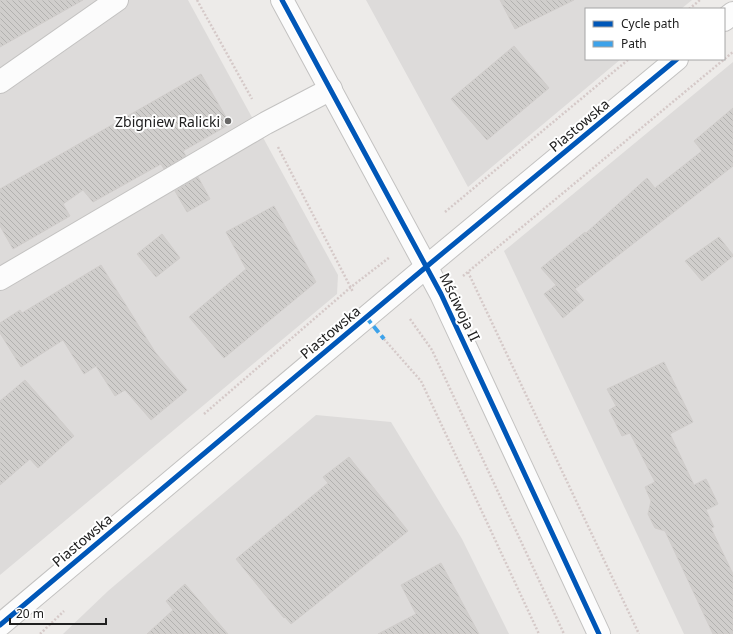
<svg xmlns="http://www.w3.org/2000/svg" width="733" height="634" font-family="'Noto Sans',sans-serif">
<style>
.residential{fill:#dddbda}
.building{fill:url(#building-back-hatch);stroke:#d0cdcb}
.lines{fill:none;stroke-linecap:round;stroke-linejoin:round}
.minor-casing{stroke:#c3c2c1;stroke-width:24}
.path{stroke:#d5c9c8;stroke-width:2.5;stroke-dasharray:2 2;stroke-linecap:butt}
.minor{stroke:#fcfcfc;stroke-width:22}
.quiet{stroke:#3da2ea;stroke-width:4;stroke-dasharray:8 4;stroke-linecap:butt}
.cycleway-casing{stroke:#fff;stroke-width:8}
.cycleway{stroke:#0057b8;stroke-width:5}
.poi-dot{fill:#686766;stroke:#fff;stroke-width:1.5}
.labels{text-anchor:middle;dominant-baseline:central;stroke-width:4;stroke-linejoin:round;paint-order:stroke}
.poi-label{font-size:14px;fill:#202020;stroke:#fff;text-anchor:end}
.street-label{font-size:14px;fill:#202020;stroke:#fff}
</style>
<defs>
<pattern id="building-back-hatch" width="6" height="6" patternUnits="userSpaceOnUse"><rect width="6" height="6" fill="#d0cecc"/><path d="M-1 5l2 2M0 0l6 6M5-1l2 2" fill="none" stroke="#b2b1af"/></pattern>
</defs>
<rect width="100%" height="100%" fill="#edebe9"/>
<g class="residential">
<polygon points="0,0 188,0 338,275 337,294 0,575"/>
<polygon points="366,0 692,0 681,9 586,9 586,59 621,59 468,187"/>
<polygon points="733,62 733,634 684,634 504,251"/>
<polygon points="316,415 391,422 462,539 509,634 63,634 108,591"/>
</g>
<g class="building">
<polygon points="0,0 83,0 0,47"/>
<polygon points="500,0 574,0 515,29"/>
<polygon points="514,46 549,88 487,140 451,99"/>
<polygon points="201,74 230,124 183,151 186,156 164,169 161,164 93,202 83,190 63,204 70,216 13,249 0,226 0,189"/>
<polygon points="733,108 733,166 575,289 584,300 563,318 544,294 556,285 541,268 585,232 586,233 647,178 655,188 702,151 694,141"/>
<polygon points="198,177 210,199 187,212 175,191"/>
<polygon points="274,206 316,282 224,358 189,317 246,269 226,232"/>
<polygon points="162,234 180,258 156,277 137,254"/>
<polygon points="719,237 733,255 733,256 702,281 685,261"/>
<polygon points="101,265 155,352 187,390 151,420 125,390 115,396 96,366 84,374 63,340 21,367 0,333 0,323 20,310 22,313"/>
<polygon points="664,362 693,422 670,434 694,485 706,479 718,504 706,510 714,527 711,528 733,574 733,634 713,634 665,531 655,528 648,514 651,501 645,487 655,482 630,433 622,436 609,410 616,406 607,389"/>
<polygon points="25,380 74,436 38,468 30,459 0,485 0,401"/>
<polygon points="349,457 408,531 291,624 285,617 284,618 236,559 328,483 323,477"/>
<polygon points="441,563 479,634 378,634 416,614 401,585"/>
<polygon points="185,584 228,634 147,634 173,610 166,601"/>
</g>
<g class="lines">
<g class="minor-casing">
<g id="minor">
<polyline points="282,0 441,294 599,634"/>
<polyline points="724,20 733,13"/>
<polyline points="0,82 117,0"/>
<polyline points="0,279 266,123 331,89"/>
<polyline points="0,625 426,267 677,59"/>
</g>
</g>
<g class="path">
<polyline points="197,0 252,99"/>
<polyline points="689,9 700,0"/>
<polyline points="278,147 353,292"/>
<polyline points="445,212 629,59"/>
<polyline points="468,272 639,634"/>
<polyline points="463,276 733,52"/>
<polyline points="410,319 432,350 564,634"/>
<polyline points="384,339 421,381 539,634"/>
<polyline points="204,414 351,287 390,257"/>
<polyline points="40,634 64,611"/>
</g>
<use href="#minor" class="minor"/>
<polyline class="quiet" points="366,317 384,339"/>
<g class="cycleway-casing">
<g id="cycleway">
<polyline points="282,0 441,294 599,634"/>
<polyline points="0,625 426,267 677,59"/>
</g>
</g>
<use href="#cycleway" class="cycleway"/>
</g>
<circle class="poi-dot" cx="228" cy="121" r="4"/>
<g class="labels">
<g class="poi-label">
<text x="220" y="121">Zbigniew Ralicki</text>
</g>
<g class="street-label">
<text transform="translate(579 125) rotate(-40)">Piastowska</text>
<text transform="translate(460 307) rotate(64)">Mściwoja II</text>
<text transform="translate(330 332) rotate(-40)">Piastowska</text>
<text transform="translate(82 540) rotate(-40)">Piastowska</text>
</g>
</g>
<rect x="585" y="8" width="140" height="52" fill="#ffffff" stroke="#a6a6a6"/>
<rect x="593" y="21" width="20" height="6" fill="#0057b8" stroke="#a6a6a6"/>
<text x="621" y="28" font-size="12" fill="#202020">Cycle path</text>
<rect x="593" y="41" width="20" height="6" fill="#3da2ea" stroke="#a6a6a6"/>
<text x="621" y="48" font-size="12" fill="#202020">Path</text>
<path d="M10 618v6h96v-6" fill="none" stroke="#202020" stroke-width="2"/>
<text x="16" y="618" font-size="12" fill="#202020" stroke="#ffffff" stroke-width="3" paint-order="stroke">20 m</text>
</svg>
